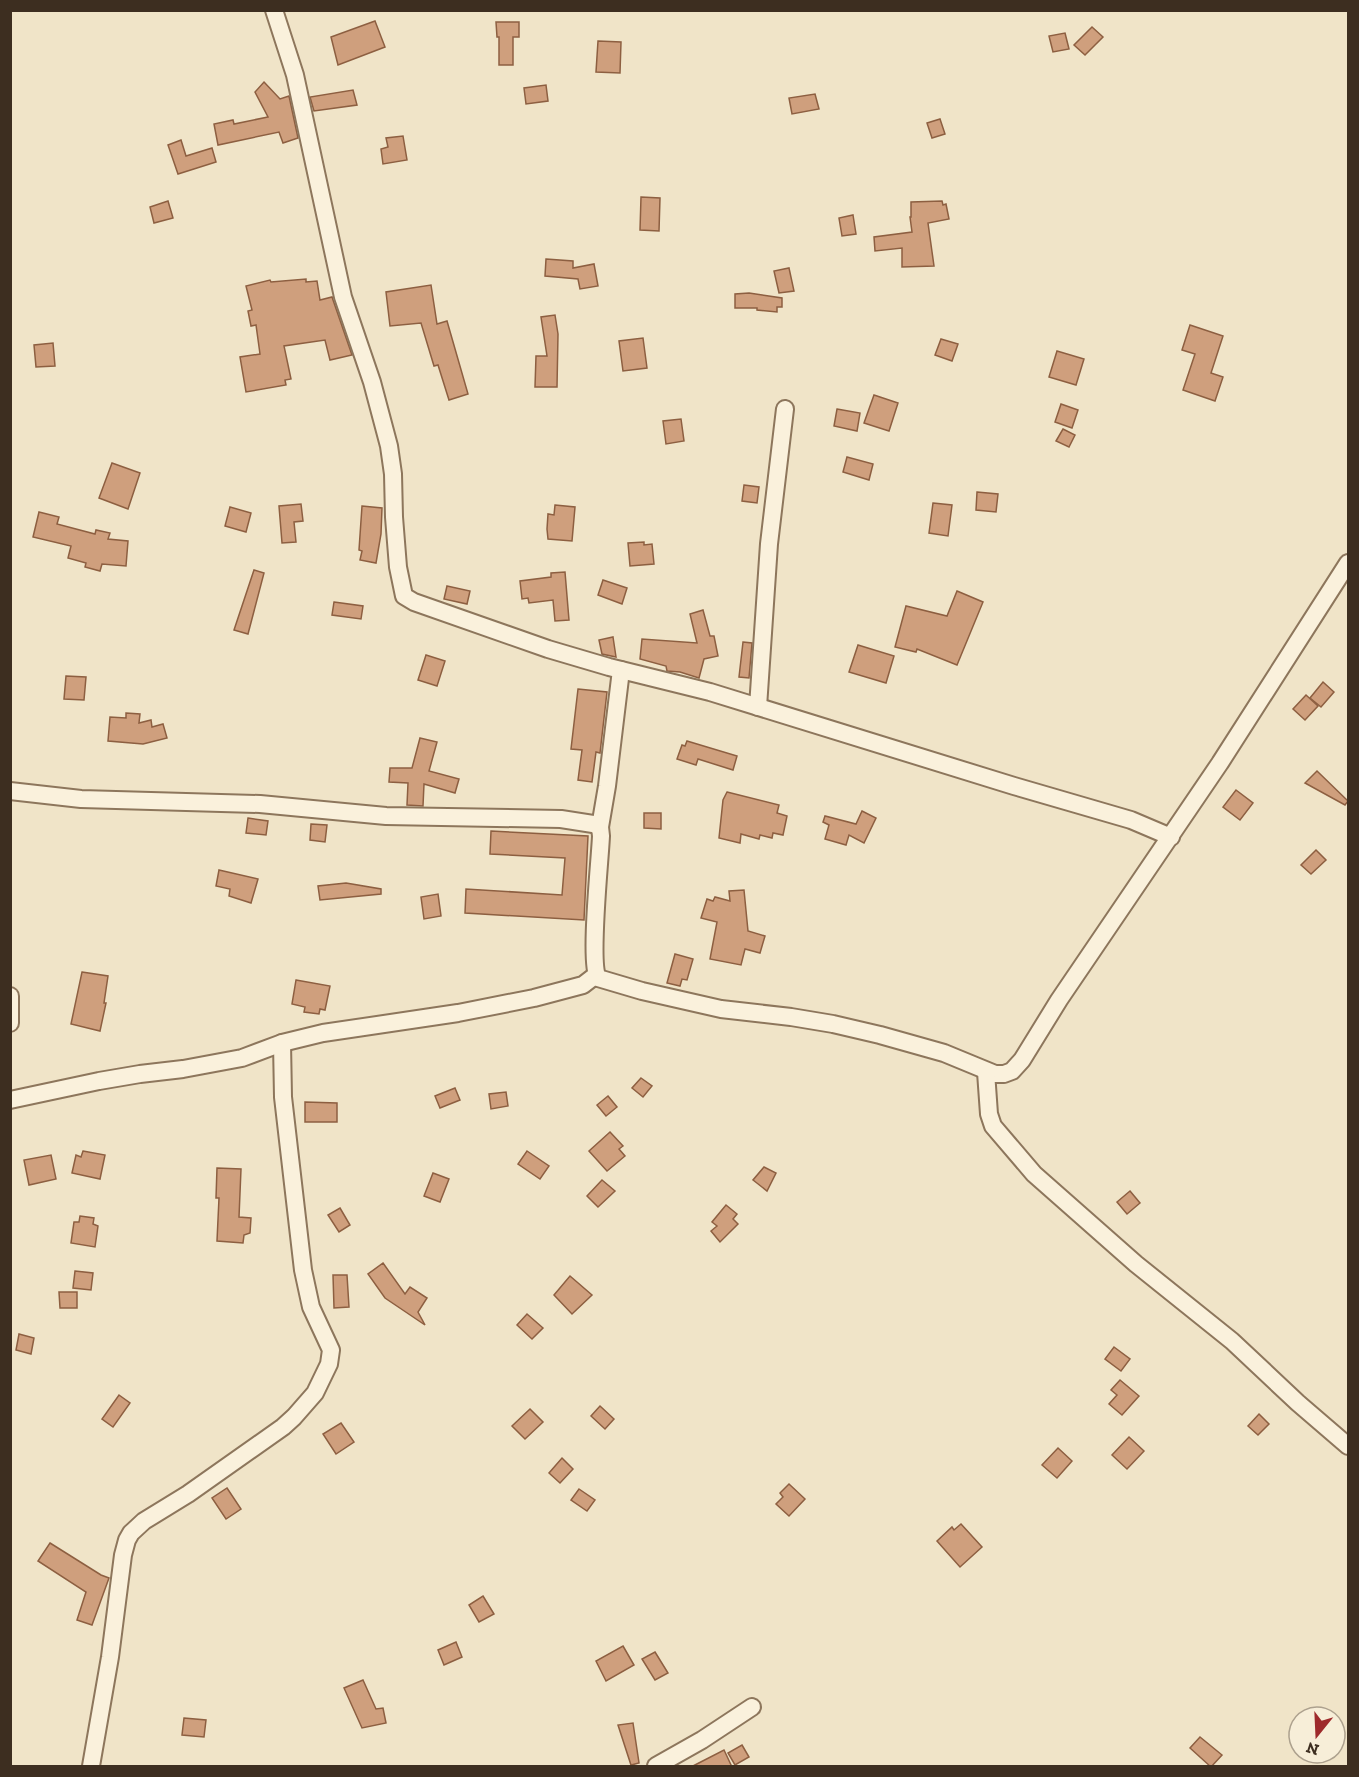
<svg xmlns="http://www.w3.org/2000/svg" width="1359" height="1777" font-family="'Zilla Slab',serif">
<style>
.building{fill:#cf9f7d;stroke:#8d5f41;stroke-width:1.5}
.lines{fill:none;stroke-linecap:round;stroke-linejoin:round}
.street-casing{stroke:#8d765c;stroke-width:20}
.street{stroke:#faf1dc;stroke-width:16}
</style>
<rect width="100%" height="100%" fill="#f0e4c8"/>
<g class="building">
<polygon points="375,21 385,47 338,65 331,37"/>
<polygon points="496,22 519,22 519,37 513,37 513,65 499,65 499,37 497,37"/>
<polygon points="1092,27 1103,37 1085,55 1074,45"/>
<polygon points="1065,33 1069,49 1053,52 1049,36"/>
<polygon points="598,41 621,42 620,73 596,72"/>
<polygon points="264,82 280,99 289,96 298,138 283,143 279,132 218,145 214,124 233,120 234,124 268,117 255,92"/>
<polygon points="546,85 548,101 526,104 524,88"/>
<polygon points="353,90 357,105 314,111 310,97"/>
<polygon points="815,94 819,109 792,114 789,98"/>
<polygon points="940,119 945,134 932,138 927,123"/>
<polygon points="403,136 407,160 383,164 381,149 388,147 386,138"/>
<polygon points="181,140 186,156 212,148 216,162 178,174 168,145"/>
<polygon points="641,197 660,198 659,231 640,230"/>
<polygon points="168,201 173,218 154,223 150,207"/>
<polygon points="942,201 943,205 946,204 949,219 928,223 934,266 902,267 902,248 875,251 874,237 912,232 910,217 911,217 911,202"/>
<polygon points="853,215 856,234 842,236 839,218"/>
<polygon points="546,259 573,261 573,268 594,264 598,286 580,289 578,279 545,276"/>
<polygon points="789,268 794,291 779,293 774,271"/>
<polygon points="306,279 306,282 317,281 320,300 332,297 352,355 330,360 325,340 284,346 291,379 285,380 286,385 246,392 240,357 260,354 256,325 251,326 248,311 252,310 246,286 270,280 271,282"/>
<polygon points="431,285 437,324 447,321 468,394 449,400 438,365 434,366 421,323 390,326 386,292"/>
<polygon points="749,293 782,298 782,307 777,307 777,312 757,310 757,308 735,308 735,294"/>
<polygon points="555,315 558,334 557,387 535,387 536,356 547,356 541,317"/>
<polygon points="1190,325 1223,336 1211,373 1223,377 1215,401 1183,390 1195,354 1182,350"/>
<polygon points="643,338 647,368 623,371 619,341"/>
<polygon points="941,339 958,344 952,361 935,355"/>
<polygon points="53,343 55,366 36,367 34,345"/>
<polygon points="1057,351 1084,359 1076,385 1049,377"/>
<polygon points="874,395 898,403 889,431 864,423"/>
<polygon points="1061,404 1078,410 1072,428 1055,422"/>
<polygon points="837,409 860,413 857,431 834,426"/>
<polygon points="681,419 684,441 666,444 663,421"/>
<polygon points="1063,429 1075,435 1069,447 1056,441"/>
<polygon points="847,457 873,464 869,480 843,472"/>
<polygon points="112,463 140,473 128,509 99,498"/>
<polygon points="744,485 759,487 757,503 742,501"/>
<polygon points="977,492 998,494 996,512 976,510"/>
<polygon points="933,503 952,505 948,536 929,533"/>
<polygon points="301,504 303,521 294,522 296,542 282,543 279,506"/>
<polygon points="555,505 575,507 572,541 548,539 547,529 548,514 554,515"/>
<polygon points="362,506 382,508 381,534 376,563 360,560 362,551 359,550"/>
<polygon points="230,507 251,513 246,532 225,526"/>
<polygon points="39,512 59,517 57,524 95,534 96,530 110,533 108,539 128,541 126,566 102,564 100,571 85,567 86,563 68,558 71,546 33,537"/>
<polygon points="644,542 644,545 652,544 654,564 630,566 628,543"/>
<polygon points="254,570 264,573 248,634 234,630"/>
<polygon points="565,572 569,620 555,621 553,600 529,603 528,598 522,599 520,581 551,577 551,573"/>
<polygon points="603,580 627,588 622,604 598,595"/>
<polygon points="447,586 470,591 467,604 444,599"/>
<polygon points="957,591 983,602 957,665 917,649 916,652 895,647 906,606 947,616"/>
<polygon points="334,602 363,606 361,619 332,615"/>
<polygon points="703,610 710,636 714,636 718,656 704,659 699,678 680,672 667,671 666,666 640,659 642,639 697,643 690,614"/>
<polygon points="613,637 616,657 602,654 599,640"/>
<polygon points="743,642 752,643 749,678 739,677"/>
<polygon points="858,645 894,656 886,683 849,672"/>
<polygon points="426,655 445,661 437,686 418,680"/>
<polygon points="66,676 86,677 84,700 64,699"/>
<polygon points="1323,682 1334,692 1321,707 1310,698"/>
<polygon points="578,689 607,692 600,753 596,752 592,782 578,780 582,750 571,749"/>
<polygon points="1306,695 1318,706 1305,720 1293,709"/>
<polygon points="126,713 140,714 139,723 151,720 152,727 163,724 167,738 143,744 108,741 110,717 126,718"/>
<polygon points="420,738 437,742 429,771 459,779 455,793 424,784 423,806 407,805 408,783 389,782 390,768 412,768"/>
<polygon points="687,741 737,756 733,770 698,759 696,765 677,759 682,745 685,746"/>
<polygon points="1317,771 1348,801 1345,805 1305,783"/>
<polygon points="1236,790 1253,803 1240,820 1223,807"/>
<polygon points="727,792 779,805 777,813 787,816 783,835 773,833 772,838 760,835 759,839 741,834 740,843 719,838 723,800"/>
<polygon points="862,811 876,818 864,843 849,835 846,845 825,839 829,825 823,822 825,816 856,824"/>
<polygon points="644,813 661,813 661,829 644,828"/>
<polygon points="248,818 268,821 266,835 246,833"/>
<polygon points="311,824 327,825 325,842 310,840"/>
<polygon points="491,831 588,836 584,920 465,913 466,889 562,895 565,858 490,854"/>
<polygon points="1316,850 1326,860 1311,874 1301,865"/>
<polygon points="219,870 258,879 251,903 229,896 230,889 216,886"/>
<polygon points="346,883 381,889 381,894 320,900 318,886"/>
<polygon points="744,890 748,931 765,936 760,953 745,949 741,965 710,959 717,922 701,918 707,899 713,901 715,897 730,901 729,891"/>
<polygon points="438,894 441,916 424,919 421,897"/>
<polygon points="675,954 693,959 687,980 682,979 680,986 667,983"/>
<polygon points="82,972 108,976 104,1003 106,1003 100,1031 71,1024"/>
<polygon points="296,980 330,986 325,1010 320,1009 319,1014 304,1012 305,1007 292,1004"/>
<polygon points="641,1078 652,1086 643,1097 632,1088"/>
<polygon points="455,1088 460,1100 440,1108 435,1096"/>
<polygon points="506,1092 508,1106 491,1109 489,1094"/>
<polygon points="608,1096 617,1107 606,1116 597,1105"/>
<polygon points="305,1102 337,1103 337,1122 305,1122"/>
<polygon points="610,1132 623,1146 619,1149 625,1156 607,1171 589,1151"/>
<polygon points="83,1151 105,1155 100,1179 72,1173 76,1155 81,1157"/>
<polygon points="527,1151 549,1166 540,1179 518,1164"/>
<polygon points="51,1155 56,1179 29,1185 24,1160"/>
<polygon points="764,1167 776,1173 767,1191 753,1180"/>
<polygon points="217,1168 241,1169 239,1217 251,1218 250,1233 244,1235 243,1243 217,1241 219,1198 216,1198"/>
<polygon points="433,1173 449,1179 440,1202 424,1196"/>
<polygon points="602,1180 615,1191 598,1207 587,1196"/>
<polygon points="1130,1191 1140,1203 1127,1214 1117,1202"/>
<polygon points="726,1205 737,1214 733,1219 738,1224 720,1242 711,1231 717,1226 712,1222"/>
<polygon points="340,1208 350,1225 339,1232 328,1215"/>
<polygon points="80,1216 94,1218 93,1224 98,1226 95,1247 71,1243 74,1222 79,1222"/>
<polygon points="383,1263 405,1294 410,1287 427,1298 418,1312 425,1325 385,1298 368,1274"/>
<polygon points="75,1271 93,1273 91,1290 73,1288"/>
<polygon points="333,1275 347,1275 349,1307 334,1308"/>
<polygon points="570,1276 592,1295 572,1314 554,1295"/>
<polygon points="59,1292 77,1292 77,1308 60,1308"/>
<polygon points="527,1314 543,1328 532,1339 517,1325"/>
<polygon points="19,1334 34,1338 31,1354 16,1350"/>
<polygon points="1114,1347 1130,1359 1121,1371 1105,1359"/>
<polygon points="1120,1380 1139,1396 1122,1415 1109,1404 1117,1395 1111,1390"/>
<polygon points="119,1395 130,1403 113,1427 102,1419"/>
<polygon points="600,1406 614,1419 605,1429 591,1416"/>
<polygon points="530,1409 543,1422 525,1439 512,1426"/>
<polygon points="1259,1414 1269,1424 1258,1435 1248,1426"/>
<polygon points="341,1423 354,1442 336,1454 323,1434"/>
<polygon points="1129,1437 1144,1451 1127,1469 1112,1455"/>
<polygon points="1058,1448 1072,1461 1057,1478 1042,1465"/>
<polygon points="562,1458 573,1469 560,1483 549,1473"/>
<polygon points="789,1484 805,1499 789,1516 776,1504 783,1497 780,1493"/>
<polygon points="227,1488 241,1509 226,1519 212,1498"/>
<polygon points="579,1489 595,1500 587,1511 571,1500"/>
<polygon points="961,1524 982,1547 960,1567 937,1541 952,1527 954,1530"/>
<polygon points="50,1543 101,1575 109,1578 92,1625 77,1620 86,1592 38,1561"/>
<polygon points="483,1596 494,1614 479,1622 469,1605"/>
<polygon points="456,1642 462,1657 444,1665 438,1650"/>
<polygon points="623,1646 634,1665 606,1681 596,1661"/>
<polygon points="655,1652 668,1673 655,1680 642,1659"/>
<polygon points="363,1680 376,1709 383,1708 386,1723 362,1728 344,1688"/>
<polygon points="184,1718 206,1720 204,1737 182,1735"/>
<polygon points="633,1723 639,1763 631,1765 618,1725"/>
<polygon points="1200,1737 1222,1755 1211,1767 1190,1748"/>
<polygon points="742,1745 749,1757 735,1765 728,1753"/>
<polygon points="724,1750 732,1767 691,1767"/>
</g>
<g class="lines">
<g class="street-casing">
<g id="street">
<polyline points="274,10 295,75 343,297 372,382 389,446 393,474 394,517 398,567 404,596 414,602 548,649 609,667 710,692 1014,786 1131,820 1171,837"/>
<path d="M621,670L607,786L600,827L601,836C600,860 589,962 598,978L642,991L721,1009L791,1017L833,1024L880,1035L944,1053L995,1074H1004L1012,1071L1022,1060L1059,1000L1220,763L1348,563"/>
<polyline points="758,707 769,544 785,409"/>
<polyline points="10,791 81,799 260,804 386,816 561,819 593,824 600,827"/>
<polyline points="10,996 10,1023"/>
<polyline points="986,1072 989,1114 993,1126 1034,1174 1136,1264 1232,1341 1298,1403 1348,1446"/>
<polyline points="10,1100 99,1081 140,1074 183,1069 242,1058 282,1043 323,1033 458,1013 534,998 583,985 596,975"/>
<polyline points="91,1766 110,1657 123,1555 127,1540 131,1533 144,1521 188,1494 283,1427 294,1417 315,1393 329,1364 331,1350 311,1307 303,1270 283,1097 282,1043"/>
<polyline points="656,1766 702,1740 752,1707"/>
</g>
</g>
<use href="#street" class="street"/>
</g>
<rect width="1359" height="1777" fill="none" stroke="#3d2e20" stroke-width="24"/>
<g transform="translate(1317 1735) rotate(198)"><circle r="28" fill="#f7eed8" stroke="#ada18e" stroke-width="1.5"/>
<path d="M0-4.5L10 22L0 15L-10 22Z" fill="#9e2a2b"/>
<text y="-9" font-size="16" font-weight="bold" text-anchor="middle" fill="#3d2e20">N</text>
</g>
</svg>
